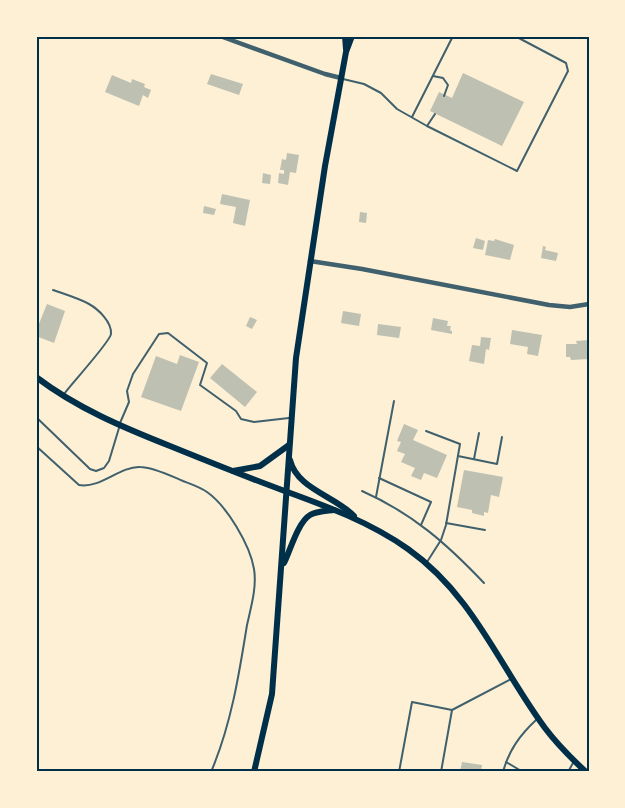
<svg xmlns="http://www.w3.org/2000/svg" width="625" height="808" font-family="'Libre Baskerville',serif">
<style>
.building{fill:#bec0b2}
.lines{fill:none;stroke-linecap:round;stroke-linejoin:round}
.service{stroke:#3f606c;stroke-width:2}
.minor{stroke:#3f606c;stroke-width:4.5}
.secondary{stroke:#003049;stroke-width:6}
.neatline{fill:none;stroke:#003049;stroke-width:2}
</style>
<rect width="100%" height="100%" fill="#fdf0d5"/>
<g class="building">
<polygon points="463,73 524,102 502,146 430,111 439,92 452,98"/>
<polygon points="211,74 243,84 239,95 207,84"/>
<polygon points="112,75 131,83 132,79 145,84 144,87 151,90 148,98 143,95 139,106 105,92"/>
<polygon points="287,153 299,155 296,173 290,172 288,185 278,183 279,173 284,174 284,170 280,170 282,159 286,160"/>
<polygon points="263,173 271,175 270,184 262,183"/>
<polygon points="222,194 250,200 245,226 233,223 236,207 220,204"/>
<polygon points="204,206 216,209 214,215 203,213"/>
<polygon points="360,212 367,213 366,223 359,222"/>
<polygon points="476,238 485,241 483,250 473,248"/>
<polygon points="495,239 514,245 510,260 485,255 488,240 494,241"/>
<polygon points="543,246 546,247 545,250 558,253 556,261 541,258"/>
<polygon points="47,304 65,311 54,343 36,336 36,331"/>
<polygon points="343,311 361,314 359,326 341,323"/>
<polygon points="250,317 257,320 252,329 246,326"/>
<polygon points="433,318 448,321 447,326 451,326 450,330 452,331 452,334 431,330"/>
<polygon points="378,324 401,327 399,338 377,335"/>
<polygon points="512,330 542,335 538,356 527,354 528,347 510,344"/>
<polygon points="481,337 491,338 489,350 486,349 484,364 469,361 472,345 480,346"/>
<polygon points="588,340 589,359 571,360 570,357 566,357 566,344 577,344 576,341"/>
<polygon points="180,355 199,362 181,411 141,397 156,356 177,364"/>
<polygon points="222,364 257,392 245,407 210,378"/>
<polygon points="404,424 418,430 413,440 447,455 437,478 424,473 421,480 411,476 415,468 401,462 405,454 397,451 401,442 397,441"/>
<polygon points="464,470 503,477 499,497 491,495 488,513 484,512 484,516 472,513 472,510 457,507"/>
<polygon points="462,762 482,765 481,772 460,772"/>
</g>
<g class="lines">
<g class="service">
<polyline points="433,76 443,78 448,85 444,96"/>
<polyline points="343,79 364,84 381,93 397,109 427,126 517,171 568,71 566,63 515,36"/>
<polyline points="412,117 453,36"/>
<polyline points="427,126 435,114"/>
<path d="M53,290C64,294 78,298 89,304C98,309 112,322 111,334C110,342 72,383 64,394"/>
<polyline points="36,417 90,469 96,471 104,468 109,461 119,428"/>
<polyline points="120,423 129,402 127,391 133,374 159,334 168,333 207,363 200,385 236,411 241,419 254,422 289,418"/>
<polyline points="426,431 460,444 446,525 441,540 427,562"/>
<path d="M36,446L79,485C100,489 120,466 140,467C153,467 171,476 183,481C191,484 200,487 207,492C227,506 250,545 254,569C257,587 251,607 247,625C239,675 231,725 211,772"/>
<polyline points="458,456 497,464 502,437"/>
<polyline points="474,459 479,433"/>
<polyline points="379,478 431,502 421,525"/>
<path d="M362,491C412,513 447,544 484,583"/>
<polyline points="376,497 394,401"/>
<polyline points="446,523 485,530"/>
<polyline points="506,762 523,772"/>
<polyline points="399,772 412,702 452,710 511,679"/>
<polyline points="441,772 452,710"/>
<path d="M503,772C509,750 520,735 536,720"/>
<polyline points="568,772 573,763"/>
</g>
<g class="minor">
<polyline points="220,36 325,74 341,78"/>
<polyline points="310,261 362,269 549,305 570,307 589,304"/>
</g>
<g class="secondary">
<polyline points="345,36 346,49"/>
<path d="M36,377C77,408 122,427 170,446C207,461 244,476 282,490C326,506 370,522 408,549C474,596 499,666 545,728C557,744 571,758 586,772"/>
<path d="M290,460C297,489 335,496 354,516"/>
<polyline points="233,471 260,466 289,445"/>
<path d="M284,563C290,551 298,522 310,515C317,511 326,511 334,510"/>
<polyline points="254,772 272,694 296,358 325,166 346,52 352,36"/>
</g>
</g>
<rect width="625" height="808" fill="none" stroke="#fdf0d5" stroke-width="75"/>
<rect x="38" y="38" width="550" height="732" class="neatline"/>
</svg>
